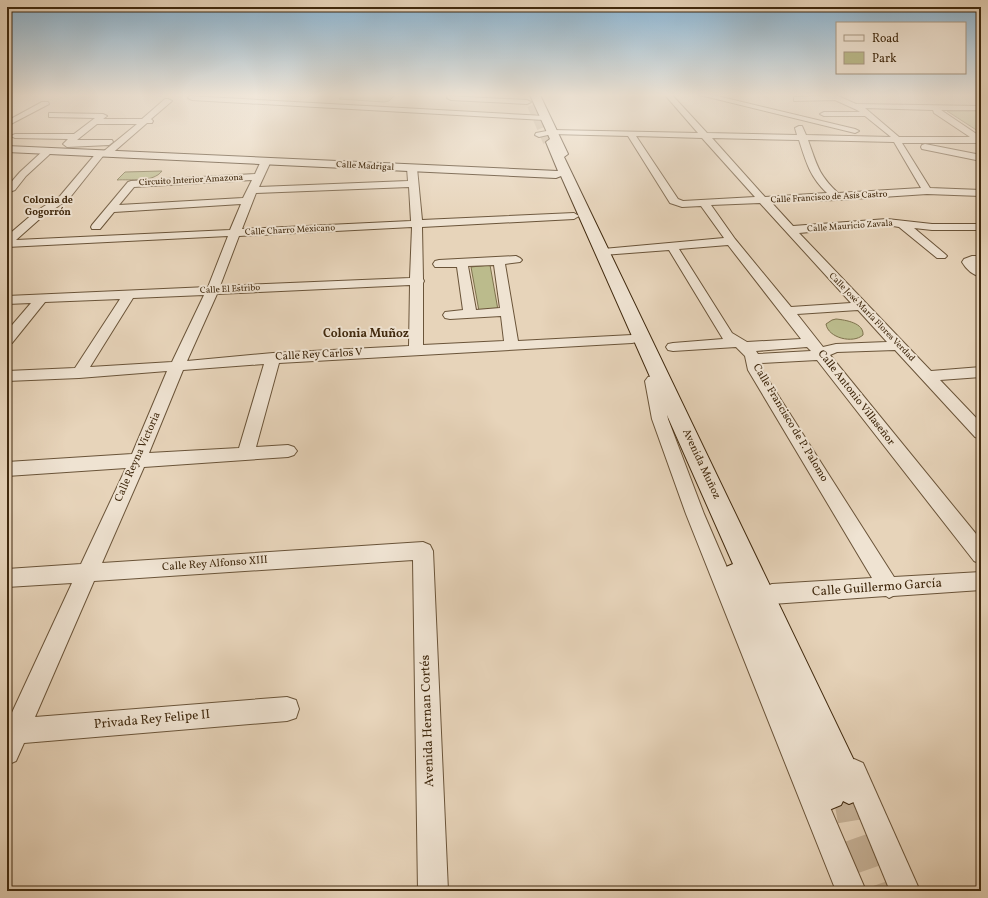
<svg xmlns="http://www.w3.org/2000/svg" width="988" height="898" font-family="Vollkorn,serif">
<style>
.green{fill:#bbbb8c;stroke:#7e724d}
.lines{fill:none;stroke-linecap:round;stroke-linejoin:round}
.secondary-tunnel-far1{stroke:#c6b298;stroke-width:10;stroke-dasharray:10 5;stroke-linecap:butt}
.secondary-tunnel{stroke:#c6b298;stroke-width:34;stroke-dasharray:34 17;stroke-linecap:butt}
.street-casing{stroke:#6a5439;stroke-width:2}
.secondary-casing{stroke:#40290e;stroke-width:2}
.street{fill:#efe3d2;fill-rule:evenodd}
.secondary{fill:#efe3d2;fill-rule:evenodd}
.labels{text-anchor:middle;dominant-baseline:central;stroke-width:4;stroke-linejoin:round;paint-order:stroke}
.far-street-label{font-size:9px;fill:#40290e;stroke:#efe3d2}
.far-neighbourhood-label{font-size:10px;font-weight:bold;fill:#40290e;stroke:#efe3d2}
.street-label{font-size:11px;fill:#40290e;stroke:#efe3d2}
.neighbourhood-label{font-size:12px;font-weight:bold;fill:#40290e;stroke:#efe3d2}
.near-street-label{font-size:13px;fill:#40290e;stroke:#efe3d2}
</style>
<rect width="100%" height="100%" fill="#e7d4ba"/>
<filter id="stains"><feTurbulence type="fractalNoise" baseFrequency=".005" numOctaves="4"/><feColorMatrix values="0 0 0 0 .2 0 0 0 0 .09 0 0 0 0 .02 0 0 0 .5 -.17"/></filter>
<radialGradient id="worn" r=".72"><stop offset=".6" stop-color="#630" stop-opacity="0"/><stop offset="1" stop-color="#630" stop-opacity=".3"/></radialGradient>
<g class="green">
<polygon points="343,95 389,95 394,96 389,101 384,102 339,99"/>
<polygon points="947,111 981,111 981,133"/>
<path d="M162,171C153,183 130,179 117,180L125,172Z"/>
<polygon points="490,265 498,310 479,311 471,267"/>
<path d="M836,319C846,320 864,323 863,335C853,344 828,338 826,324L832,320Z"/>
</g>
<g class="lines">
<polyline class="secondary-tunnel-far1" points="532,105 548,142"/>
<polyline class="secondary-tunnel" points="849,787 857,834 877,891"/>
<g class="street-casing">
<g id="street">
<path d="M665,95H672L707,133L797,135L795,128L799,126H802L806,135L891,137L865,116H824L820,114L824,112H860L857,110L835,100L794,101V97H797L836,95L856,104L981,106V110H941L981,137V143H902L930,188L981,190V196L927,194L837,200L771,202L793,226L887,219L932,224H981V230H932L914,228L945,254L947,256L945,258H937L899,227L887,225L799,233L931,371L981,367V377L940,380L981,423V439L975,437L895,350L837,352L830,355L981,540V564L974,561L817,360L761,363L762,370L894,577L981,572V590L893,596L889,598L886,596L772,604L765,601L761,594L765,587L772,584L872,578L748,370L745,356L736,347L673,351L668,350L666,347L668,344L673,343L723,339L669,250L603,255L599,254L597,252L599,250L603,249L724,238L701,206L682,207L670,203L628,136L552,134L539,137L535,135L536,133L552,130L698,133ZM865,108L933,110L934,113L970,137H899ZM636,136L702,138L755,197L683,201L678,199ZM712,138L799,140C806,162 810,177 827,193L765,197ZM808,140L894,142L921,188L838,193C818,174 817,165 808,140ZM760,203L851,303L791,307L735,239L711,205ZM728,245L801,339L747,342L732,333L679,249ZM858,310L887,342L836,344L823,347L797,314ZM807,347L811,351L758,354L756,351Z"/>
<polygon points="700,95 713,95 855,129 859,131 855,133"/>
<polygon points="189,96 545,116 549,118 545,120 192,100 188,98"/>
<polygon points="448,96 527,100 531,102 527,104 451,100 447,98"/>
<path d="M165,99H168L172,101L151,119L153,121L152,123H147L109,156H103L68,200L43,216L16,240L230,230L241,204L114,212L100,229H92L91,227L92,225L128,182L131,181L255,174L261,161L266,158L271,161L259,187L408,181L407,168L412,165L417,168L422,220L574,213L579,216L574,219L422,227L423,279L424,281L423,283V345L504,341L501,316L450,319L445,318L443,315L445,312L463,310L457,267H435L433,264L435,261L439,260L516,256L520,258L522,260L520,262L505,264L518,341L632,335L637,336L639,339L637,342L632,343L279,363L256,447L288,445L294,447L297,451L294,455L288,457L144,467L102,563L423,542L430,545L433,551L448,891H418L413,560L94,581L35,717L287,697L296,700L299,709L296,718L287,721L24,743L16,761L7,765V720L9,719L72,583L7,587V569L81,564L126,468L7,476V462L132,454L167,371L79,378L7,381V371L75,368L120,299L45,302L12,343L7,344V331L31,303L7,304V296L208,287L228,236L7,247V236L35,212L60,196L98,151H104L137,124H97L77,140H112L113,142L109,145L67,147L63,144L68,139L15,138L11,136L15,134H74L95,118L49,117V113H52L103,114L107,116L103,119H142ZM252,180L243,198L119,205L134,187ZM409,187L411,221L242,229L256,193ZM412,227L410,278L220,286L239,236ZM494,265L500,308L476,310L468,266ZM410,285L409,346L273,353L187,361L217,294ZM204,295L172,362L90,367L133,298ZM264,364L239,448L149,453L183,370Z"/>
<polygon points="42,102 48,102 49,104 7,126 7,121"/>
<polygon points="925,144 981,155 981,161 922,149 921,147 922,145"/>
<polygon points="48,148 52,151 51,153 26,176 15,190 7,193 7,187 20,172 45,149"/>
<path d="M972,256H981V264H976L981,267V277C973,275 966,269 962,262L964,259Z"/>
<polygon points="653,376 658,377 661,381 668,419 704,514 866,891 836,891 686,514 652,419 645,381 648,377"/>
<polygon points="854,759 863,763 920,891 890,891 841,772 845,763"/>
</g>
</g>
<g class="secondary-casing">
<polygon id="secondary" points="530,95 540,95 568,154 564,157 861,775 866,787 861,799 849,804 843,801 841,805 829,810 817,805 722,575 726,567 733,564 561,176 556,178 7,152 7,146 558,171 546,142 550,139"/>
</g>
<use href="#street" class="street"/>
<use href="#secondary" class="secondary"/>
</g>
<linearGradient id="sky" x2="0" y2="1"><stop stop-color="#88b5d5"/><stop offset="0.43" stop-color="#f4ece0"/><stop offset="1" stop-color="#f4ece0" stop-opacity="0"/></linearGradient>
<rect width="988" height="221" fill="url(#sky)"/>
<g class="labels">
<g class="far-street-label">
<text transform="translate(365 166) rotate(3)">Calle Madrigal</text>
<text transform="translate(191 180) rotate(-3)">Circuito Interior Amazona</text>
<text transform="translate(829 197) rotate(-3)">Calle Francisco de Asís Castro</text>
<text transform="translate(850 226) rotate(-4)">Calle Mauricio Zavala</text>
<text transform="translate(290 230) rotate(-3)">Calle Charro Mexicano</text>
<text transform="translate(230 289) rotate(-3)">Calle El Estribo</text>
<text transform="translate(872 317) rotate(46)">Calle José María Flores Verdad</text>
</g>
<g class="far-neighbourhood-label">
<text x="48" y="200">Colonia de<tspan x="48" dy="12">Gogorrón</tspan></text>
</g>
<g class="street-label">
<text transform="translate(319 355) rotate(-3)">Calle Rey Carlos V</text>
<text transform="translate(856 398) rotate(52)">Calle Antonio Villaseñor</text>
<text transform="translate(790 423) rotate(59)">Calle Francisco de P. Palomo</text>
<text transform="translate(138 457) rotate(-66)">Calle Reyna Victoria</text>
<text transform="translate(701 464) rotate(65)">Avenida Muñoz</text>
<text transform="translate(215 564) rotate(-4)">Calle Rey Alfonso XIII</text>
</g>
<g class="neighbourhood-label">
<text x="366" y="334">Colonia Muñoz</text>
</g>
<g class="near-street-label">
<text transform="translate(877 588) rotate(-4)">Calle Guillermo García</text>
<text transform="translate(152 720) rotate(-5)">Privada Rey Felipe II</text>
<text transform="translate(428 721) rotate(-92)">Avenida Hernan Cortés</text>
</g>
</g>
<rect width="988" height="898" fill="none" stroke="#e7d4ba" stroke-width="24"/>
<rect x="8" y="8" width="972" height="882" fill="none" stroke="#40290e" stroke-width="2"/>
<rect x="12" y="12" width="964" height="874" fill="none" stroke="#40290e"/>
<rect x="836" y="22" width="130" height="52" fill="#efe3d2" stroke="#a99984"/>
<rect x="844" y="35" width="20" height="6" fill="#efe3d2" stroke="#a99984"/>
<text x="872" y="42" font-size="12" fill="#40290e">Road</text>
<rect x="844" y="52" width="20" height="12" fill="#bbbb8c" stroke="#a99984"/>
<text x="872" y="62" font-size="12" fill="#40290e">Park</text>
<rect width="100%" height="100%" filter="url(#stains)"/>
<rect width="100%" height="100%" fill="url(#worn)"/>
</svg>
